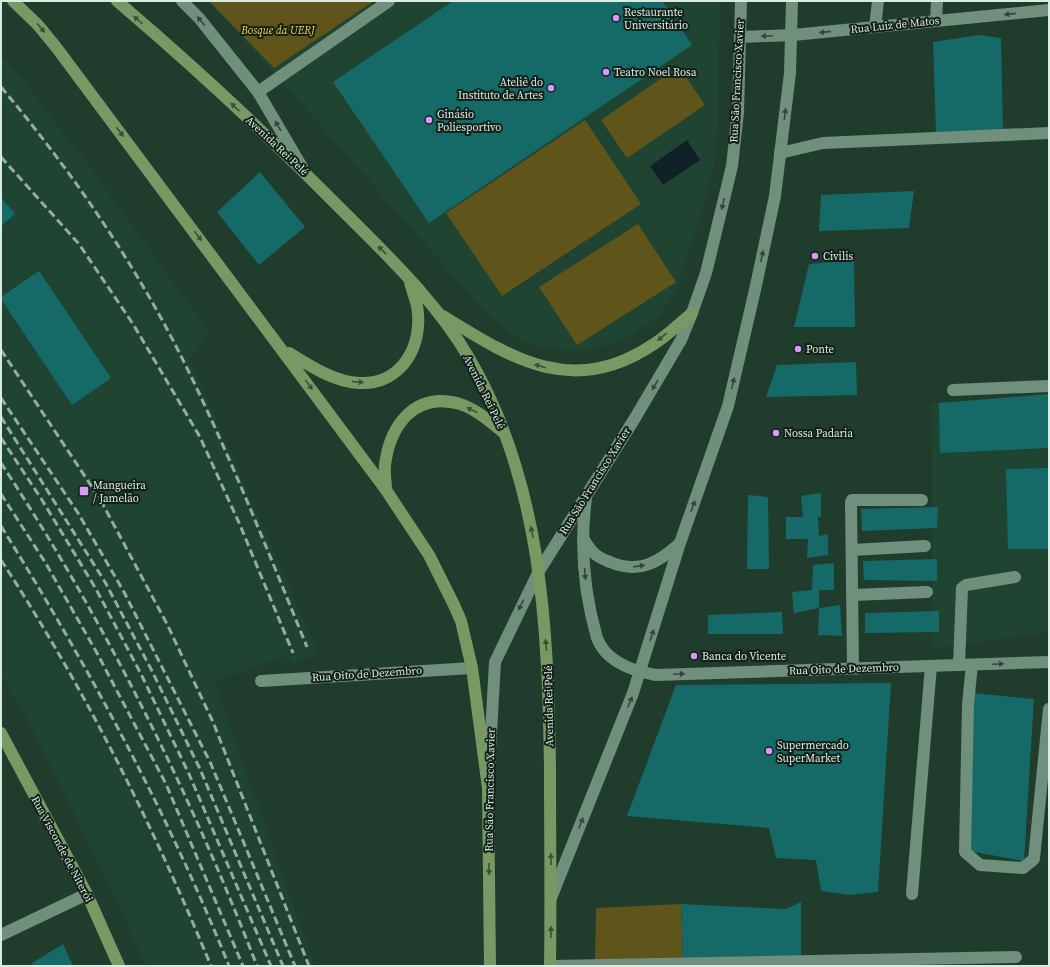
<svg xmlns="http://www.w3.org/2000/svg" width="1050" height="967" font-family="'Source Serif 4',serif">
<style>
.built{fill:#1f4532}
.green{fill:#5f541a}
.water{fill:#102127}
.building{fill:#156a67}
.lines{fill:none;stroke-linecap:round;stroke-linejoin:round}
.lane{stroke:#708f7d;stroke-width:12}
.street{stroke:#708f7d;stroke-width:12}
.secondary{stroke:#708f7d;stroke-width:12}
.primary{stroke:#789963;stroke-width:12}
.rail{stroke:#97aca0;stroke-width:3;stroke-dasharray:8 4;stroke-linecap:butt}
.oneway{fill:#34473c}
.oneway2{fill:#3b5037}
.poi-dot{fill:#db99f5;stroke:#132019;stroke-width:1.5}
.labels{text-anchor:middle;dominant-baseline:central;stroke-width:4;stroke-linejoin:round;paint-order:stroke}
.poi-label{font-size:11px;fill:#daebe1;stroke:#132019;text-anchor:start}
.street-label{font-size:11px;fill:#daebe1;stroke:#132019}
.park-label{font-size:11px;font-style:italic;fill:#eed143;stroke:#132019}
</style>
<rect width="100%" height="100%" fill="#1f3c2d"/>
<g class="built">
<polygon points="208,1 720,1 717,151 699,222 675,294 660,315 629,337 597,349 564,351 524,342 486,313 269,67"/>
<polygon points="1,55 20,76 95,174 210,333 190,360 319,654 293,664 287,656 214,682 315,966 147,966 35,733 1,676"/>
<polygon points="1049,394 1049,632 933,649 931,404"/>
</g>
<g class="green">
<polygon points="209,1 374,1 274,68"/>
<polygon points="679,66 705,105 627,158 601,120"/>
<polygon points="585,120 641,204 502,296 446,213"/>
<polygon points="638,224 676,282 577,345 539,287"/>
<polygon points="681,904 683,958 595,960 596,908"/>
</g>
<polygon class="water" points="687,140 700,160 663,185 650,166"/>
<g class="building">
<polygon points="453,1 662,1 692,45 429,223 333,82"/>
<polygon points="978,35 1001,38 1003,130 936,132 933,42"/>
<polygon points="260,172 305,227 259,265 217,212"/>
<polygon points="914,191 909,228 819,231 821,195"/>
<polygon points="1,197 15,214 1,226"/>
<polygon points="854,260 855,327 794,327 809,264"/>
<polygon points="39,271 111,378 72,405 1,299 1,297"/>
<polygon points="856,362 857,395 766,397 777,365"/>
<polygon points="1049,394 1049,448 940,453 939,403"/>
<polygon points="1049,468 1049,549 1008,549 1006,469"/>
<polygon points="821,493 821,517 818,517 819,536 828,534 828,555 807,558 808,539 786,539 786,517 803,517 801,496"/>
<polygon points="748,495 768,497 769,569 747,569"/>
<polygon points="938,507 937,528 862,531 861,509"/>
<polygon points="937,559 937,581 864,580 863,561"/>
<polygon points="834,563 834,590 819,590 819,608 794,613 792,592 812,590 813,565"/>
<polygon points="840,605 842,636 818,635 819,608"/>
<polygon points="939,611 939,632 865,633 865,613"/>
<polygon points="782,612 783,634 708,634 708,615"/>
<polygon points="891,683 878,892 850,895 821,891 816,860 776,858 769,828 627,816 676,685"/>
<polygon points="974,693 1034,699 1024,861 969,851"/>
<polygon points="801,902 801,957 683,958 681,904 785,909"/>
<polygon points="63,944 73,966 34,966 32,963"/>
</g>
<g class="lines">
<g class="lane">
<polyline points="936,21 937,1"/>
<polyline points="875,27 878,1"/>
<polyline points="258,92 389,1"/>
<polyline points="780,153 823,143 1049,133"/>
<polyline points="953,390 1049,386"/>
<polyline points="959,665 962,588 966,585 1015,577"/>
<polyline points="972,665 968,704 965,852 980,865 1023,868 1034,859 1049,709"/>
<polyline points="912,894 931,666"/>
<polyline points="1,935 87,894"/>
<polyline points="553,966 1016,957"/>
</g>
<g class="street">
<polyline points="182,1 199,18 258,92 302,167"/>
<polyline points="852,550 925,546"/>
<polyline points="853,595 927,592"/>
<polyline points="853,668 851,502 852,500 922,500"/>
<polyline points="261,681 472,668"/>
</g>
<g class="secondary">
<polyline points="741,37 793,35 1049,10"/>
<path d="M586,498C580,544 584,593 597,638C606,662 632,671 656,675L1049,662"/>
<path d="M583,538C586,543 589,549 594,553C597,557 605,560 610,562C639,574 658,563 679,544"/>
<polyline points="489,769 495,662 539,571 635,418 681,340 692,313 706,273 732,166 738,112 741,1"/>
<polyline points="551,898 633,693 680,543 728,406 755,290 775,196 790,73 792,1"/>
</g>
<g class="primary">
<polyline points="13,1 38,25 56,47 386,490 429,555 454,605 461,621 472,668 488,788 490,966"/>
<path d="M117,1C197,69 274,141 348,216C392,260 438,304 469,358C542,482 548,628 550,768C550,834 551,900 550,966"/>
<path d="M443,316C514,360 574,398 654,344C668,335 680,323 692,313"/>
<path d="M289,353C309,365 334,382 359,383C402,385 424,345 417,306C415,298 412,290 410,282"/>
<path d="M386,490C386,482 384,473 385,465C390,425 415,391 460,404C476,409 490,422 503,432"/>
<polyline points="1,733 87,894 119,966"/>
</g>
<g class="rail">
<path d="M1,87C70,169 132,259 180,354C228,450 267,549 307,647"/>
<polyline points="1,157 79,244 133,324 200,437 240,525 293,653"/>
<polyline points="1,350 100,499 167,624 213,722 309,966"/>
<polyline points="1,398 78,513 124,592 211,764 295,966"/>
<polyline points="1,417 105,582 151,669 200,769 283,966"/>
<polyline points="1,438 42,500 96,589 141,674 189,774 271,966"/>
<path d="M1,463C105,621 189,790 257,966"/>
<polyline points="1,494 45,562 97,653 166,784 243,966"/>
<path d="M1,526C88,666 168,813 229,966"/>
<path d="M1,560C84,687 153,825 211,966"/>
</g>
</g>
<defs><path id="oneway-solid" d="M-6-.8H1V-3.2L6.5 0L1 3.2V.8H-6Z"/></defs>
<g class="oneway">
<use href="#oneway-solid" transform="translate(1010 14) rotate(174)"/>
<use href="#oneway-solid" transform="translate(201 21) rotate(-130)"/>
<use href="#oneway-solid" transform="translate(825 32) rotate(174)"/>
<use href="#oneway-solid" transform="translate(767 36) rotate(177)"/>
<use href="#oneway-solid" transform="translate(785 114) rotate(-83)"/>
<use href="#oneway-solid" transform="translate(278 126) rotate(-120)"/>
<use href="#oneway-solid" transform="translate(723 204) rotate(104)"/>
<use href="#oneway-solid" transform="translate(762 256) rotate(-78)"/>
<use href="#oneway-solid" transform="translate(733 383) rotate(-77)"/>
<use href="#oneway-solid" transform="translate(655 385) rotate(121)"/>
<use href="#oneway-solid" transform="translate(693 506) rotate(-70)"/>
<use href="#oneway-solid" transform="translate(639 566) rotate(-8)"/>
<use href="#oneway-solid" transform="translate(585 574) rotate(86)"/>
<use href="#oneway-solid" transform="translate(521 605) rotate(117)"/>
<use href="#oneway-solid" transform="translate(652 635) rotate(-72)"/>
<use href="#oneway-solid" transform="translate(998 664) rotate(-2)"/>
<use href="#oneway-solid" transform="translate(679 674) rotate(-2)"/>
<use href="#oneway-solid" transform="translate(630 702) rotate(-68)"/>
<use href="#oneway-solid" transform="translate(581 823) rotate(-68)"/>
</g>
<g class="oneway2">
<use href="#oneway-solid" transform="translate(138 20) rotate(-139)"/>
<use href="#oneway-solid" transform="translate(41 28) rotate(49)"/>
<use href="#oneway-solid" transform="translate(235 107) rotate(-137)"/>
<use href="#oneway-solid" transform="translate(120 132) rotate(53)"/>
<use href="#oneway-solid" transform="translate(198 236) rotate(53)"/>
<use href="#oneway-solid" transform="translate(382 250) rotate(-135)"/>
<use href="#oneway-solid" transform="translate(662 337) rotate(141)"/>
<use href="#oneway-solid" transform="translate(540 366) rotate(-164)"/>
<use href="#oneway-solid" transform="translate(358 382) rotate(5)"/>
<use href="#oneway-solid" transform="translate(309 385) rotate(54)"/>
<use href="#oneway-solid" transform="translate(472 410) rotate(-154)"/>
<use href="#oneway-solid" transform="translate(532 532) rotate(-101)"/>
<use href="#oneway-solid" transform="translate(546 645) rotate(-95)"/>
<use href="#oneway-solid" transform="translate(551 859) rotate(-91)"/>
<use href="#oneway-solid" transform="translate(489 869) rotate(89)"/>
<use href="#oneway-solid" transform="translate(551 932) rotate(-89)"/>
</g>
<g class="poi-dot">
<circle cx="616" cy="18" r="4"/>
<circle cx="606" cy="72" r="4"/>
<circle cx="551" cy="88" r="4"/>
<circle cx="429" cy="120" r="4"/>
<circle cx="815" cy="256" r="4"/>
<circle cx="798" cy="349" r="4"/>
<circle cx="776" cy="433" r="4"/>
<rect x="79" y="486" width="10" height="10" rx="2"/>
<circle cx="694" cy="656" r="4"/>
<circle cx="769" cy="751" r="4"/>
</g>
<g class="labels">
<g class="poi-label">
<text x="624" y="12">Restaurante<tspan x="624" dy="13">Universitário</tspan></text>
<text x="614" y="72">Teatro Noel Rosa</text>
<text x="543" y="82" text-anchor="end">Ateliê do<tspan x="543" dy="13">Instituto de Artes</tspan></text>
<text x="437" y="114">Ginásio<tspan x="437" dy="13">Poliesportivo</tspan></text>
<text x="823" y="256">Civilis</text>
<text x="806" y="349">Ponte</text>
<text x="784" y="433">Nossa Padaria</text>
<text x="93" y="485">Mangueira<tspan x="93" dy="13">/ Jamelão</tspan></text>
<text x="702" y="656">Banca do Vicente</text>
<text x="777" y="745">Supermercado<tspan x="777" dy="13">SuperMarket</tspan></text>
</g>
<g class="street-label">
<text transform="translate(895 25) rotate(-6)">Rua Luiz de Matos</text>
<text transform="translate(737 81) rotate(-87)">Rua São Francisco Xavier</text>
<text transform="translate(277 146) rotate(43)">Avenida Rei Pelé</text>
<text transform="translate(484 392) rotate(64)">Avenida Rei Pelé</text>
<text transform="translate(595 481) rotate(-58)">Rua São Francisco Xavier</text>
<text transform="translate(844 669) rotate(-2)">Rua Oito de Dezembro</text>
<text transform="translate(367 674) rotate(-4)">Rua Oito de Dezembro</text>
<text transform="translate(549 706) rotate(-91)">Avenida Rei Pelé</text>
<text transform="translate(490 790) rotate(-89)">Rua São Francisco Xavier</text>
<text transform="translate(62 849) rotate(62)">Rua Visconde de Niterói</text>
</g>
<g class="park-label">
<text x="278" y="30">Bosque da UERJ</text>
</g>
</g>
<rect width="1050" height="967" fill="none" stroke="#daebe1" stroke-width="4"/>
</svg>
